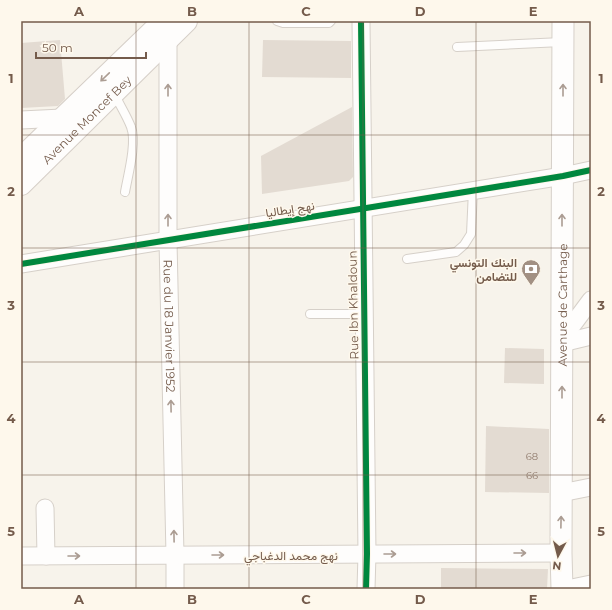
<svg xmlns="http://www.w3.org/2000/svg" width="612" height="610" font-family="Montserrat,Vazirmatn,sans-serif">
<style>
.building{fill:#e3dbd2}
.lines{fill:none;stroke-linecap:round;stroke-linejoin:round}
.service-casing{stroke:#d6d0c9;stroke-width:10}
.minor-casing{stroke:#d6d0c9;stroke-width:19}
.tertiary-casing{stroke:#d6d0c9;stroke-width:23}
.secondary-casing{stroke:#d6cfc8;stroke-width:24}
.service{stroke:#fefdfc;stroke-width:8}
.minor{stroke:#fefdfc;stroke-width:17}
.tertiary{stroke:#fefdfc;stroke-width:21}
.secondary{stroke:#fefdfc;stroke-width:22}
.cycleway-casing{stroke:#fef8ec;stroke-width:8}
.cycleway{stroke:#00873e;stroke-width:6}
.oneway{stroke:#ab9c92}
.grid{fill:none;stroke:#745b4b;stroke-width:1;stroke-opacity:0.55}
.labels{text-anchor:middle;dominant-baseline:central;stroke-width:3;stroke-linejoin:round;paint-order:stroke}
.number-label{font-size:10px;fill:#927d6f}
.street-label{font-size:12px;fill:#745b4b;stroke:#fef8ec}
.poi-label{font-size:12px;font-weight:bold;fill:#745b4b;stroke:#fef8ec;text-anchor:end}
.neatline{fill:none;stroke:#745b4b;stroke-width:1.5}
.grid-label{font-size:13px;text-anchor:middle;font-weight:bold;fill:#745b4b}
</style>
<rect width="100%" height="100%" fill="#f7f3eb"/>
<g class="building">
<polygon points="60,40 65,99 58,106 21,108 21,43"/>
<polygon points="263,40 351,41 351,78 262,77"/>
<polygon points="352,107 353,177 349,181 262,194 261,156"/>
<polygon points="505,348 544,349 544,384 504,383"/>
<polygon points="486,426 549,429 549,493 485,492"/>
<polygon points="441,568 548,569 547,589 441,589"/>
</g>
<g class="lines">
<g class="service-casing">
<g id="service">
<polyline points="277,21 283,23 329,23 331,21"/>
<polyline points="457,47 562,42"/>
<path d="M114,93C119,104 127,116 131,127C137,142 128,175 125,192"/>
<polyline points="407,259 456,252 464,245 471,234 473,190"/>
<polyline points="310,314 364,314"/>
</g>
</g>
<g class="minor-casing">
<g id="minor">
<polyline points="361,21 367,554 366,589"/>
<path id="s1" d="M168,39V241L175,555V589"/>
<polyline points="21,120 62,118"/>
<polyline points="21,264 563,176 591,170"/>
<polyline points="562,339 591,300"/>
<polyline points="562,343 591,336"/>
<polyline points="561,493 591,487"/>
<polyline points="45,508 46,556"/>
<polyline points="21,556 561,553"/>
<polyline points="567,589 591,584"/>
</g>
</g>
<g class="tertiary-casing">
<g id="tertiary">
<path id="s2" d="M562,589L561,553L563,21"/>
</g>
</g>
<g class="secondary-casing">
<g id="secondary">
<polyline points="21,159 164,21"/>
<path id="s3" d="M21,184L186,21"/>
</g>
</g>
<use href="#service" class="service"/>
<use href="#minor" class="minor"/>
<use href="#tertiary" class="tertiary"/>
<use href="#secondary" class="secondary"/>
<g class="cycleway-casing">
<g id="cycleway">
<polyline points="361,21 367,554 366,589"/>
<polyline points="21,264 563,176 591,170"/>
</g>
</g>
<use href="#cycleway" class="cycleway"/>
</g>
<defs><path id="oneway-shaft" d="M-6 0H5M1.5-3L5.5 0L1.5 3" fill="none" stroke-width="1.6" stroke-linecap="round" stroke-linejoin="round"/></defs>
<g class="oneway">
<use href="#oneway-shaft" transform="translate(105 77) rotate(136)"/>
<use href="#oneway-shaft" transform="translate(168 90) rotate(-90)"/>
<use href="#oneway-shaft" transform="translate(563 90) rotate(-90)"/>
<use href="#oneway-shaft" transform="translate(168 220) rotate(-90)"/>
<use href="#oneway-shaft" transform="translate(562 220) rotate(-90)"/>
<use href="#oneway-shaft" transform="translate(562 392) rotate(-90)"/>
<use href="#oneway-shaft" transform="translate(171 406) rotate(-91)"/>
<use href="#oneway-shaft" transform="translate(561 522) rotate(-89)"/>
<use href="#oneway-shaft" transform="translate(174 536) rotate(-91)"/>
<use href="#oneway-shaft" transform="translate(520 553)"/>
<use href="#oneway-shaft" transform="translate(390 554)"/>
<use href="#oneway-shaft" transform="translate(218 555)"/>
<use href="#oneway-shaft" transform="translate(74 556)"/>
</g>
<path class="grid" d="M136,21V589M249,21V589M363,21V589M476,21V589M21,135H591M21,248H591M21,362H591M21,475H591"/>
<defs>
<g id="bank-pin" transform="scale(1)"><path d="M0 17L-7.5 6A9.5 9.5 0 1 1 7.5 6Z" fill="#a29083" stroke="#fef8ec"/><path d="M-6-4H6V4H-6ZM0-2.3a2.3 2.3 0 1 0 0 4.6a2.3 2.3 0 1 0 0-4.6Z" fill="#fff"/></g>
</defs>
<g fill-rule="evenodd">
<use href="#bank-pin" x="531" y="269"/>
</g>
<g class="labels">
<g class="number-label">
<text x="532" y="456">68</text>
<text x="532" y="475">66</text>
</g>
<g class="street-label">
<text stroke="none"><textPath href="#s3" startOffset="92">Avenue Moncef Bey</textPath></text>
<text transform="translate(290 209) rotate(-9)">نهج إيطاليا</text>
<text transform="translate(353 305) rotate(-91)">Rue Ibn Khaldoun</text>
<text stroke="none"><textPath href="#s2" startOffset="284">Avenue de Carthage</textPath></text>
<text stroke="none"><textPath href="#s1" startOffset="287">Rue du 18 Janvier 1952</textPath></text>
<text x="291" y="555">نهج محمد الدغباجي</text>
</g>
<g class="poi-label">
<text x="517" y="262">البنك التونسي<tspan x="517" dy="14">للتضامن</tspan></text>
</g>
</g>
<rect width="612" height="610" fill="none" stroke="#fef8ec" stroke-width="44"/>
<g transform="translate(558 556) rotate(187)" stroke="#fef8ec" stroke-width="3" paint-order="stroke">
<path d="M0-3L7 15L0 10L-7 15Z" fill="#745b4b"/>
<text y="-6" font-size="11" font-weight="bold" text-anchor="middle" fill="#745b4b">N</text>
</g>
<path d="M36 52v6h110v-6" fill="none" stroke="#745b4b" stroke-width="2"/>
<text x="42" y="52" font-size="12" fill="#745b4b" stroke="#fef8ec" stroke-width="3" paint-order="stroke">50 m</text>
<rect x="22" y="22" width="568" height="566" class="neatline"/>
<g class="grid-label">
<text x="79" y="16">A</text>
<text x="192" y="16">B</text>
<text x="306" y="16">C</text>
<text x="420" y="16">D</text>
<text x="533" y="16">E</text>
<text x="11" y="83">1</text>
<text x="601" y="83">1</text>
<text x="11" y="196">2</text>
<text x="601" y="196">2</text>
<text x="11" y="310">3</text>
<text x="601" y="310">3</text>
<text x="11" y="423">4</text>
<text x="601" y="423">4</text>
<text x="11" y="536">5</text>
<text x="601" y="536">5</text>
<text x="79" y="604">A</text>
<text x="192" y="604">B</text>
<text x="306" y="604">C</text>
<text x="420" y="604">D</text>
<text x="533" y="604">E</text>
</g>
</svg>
